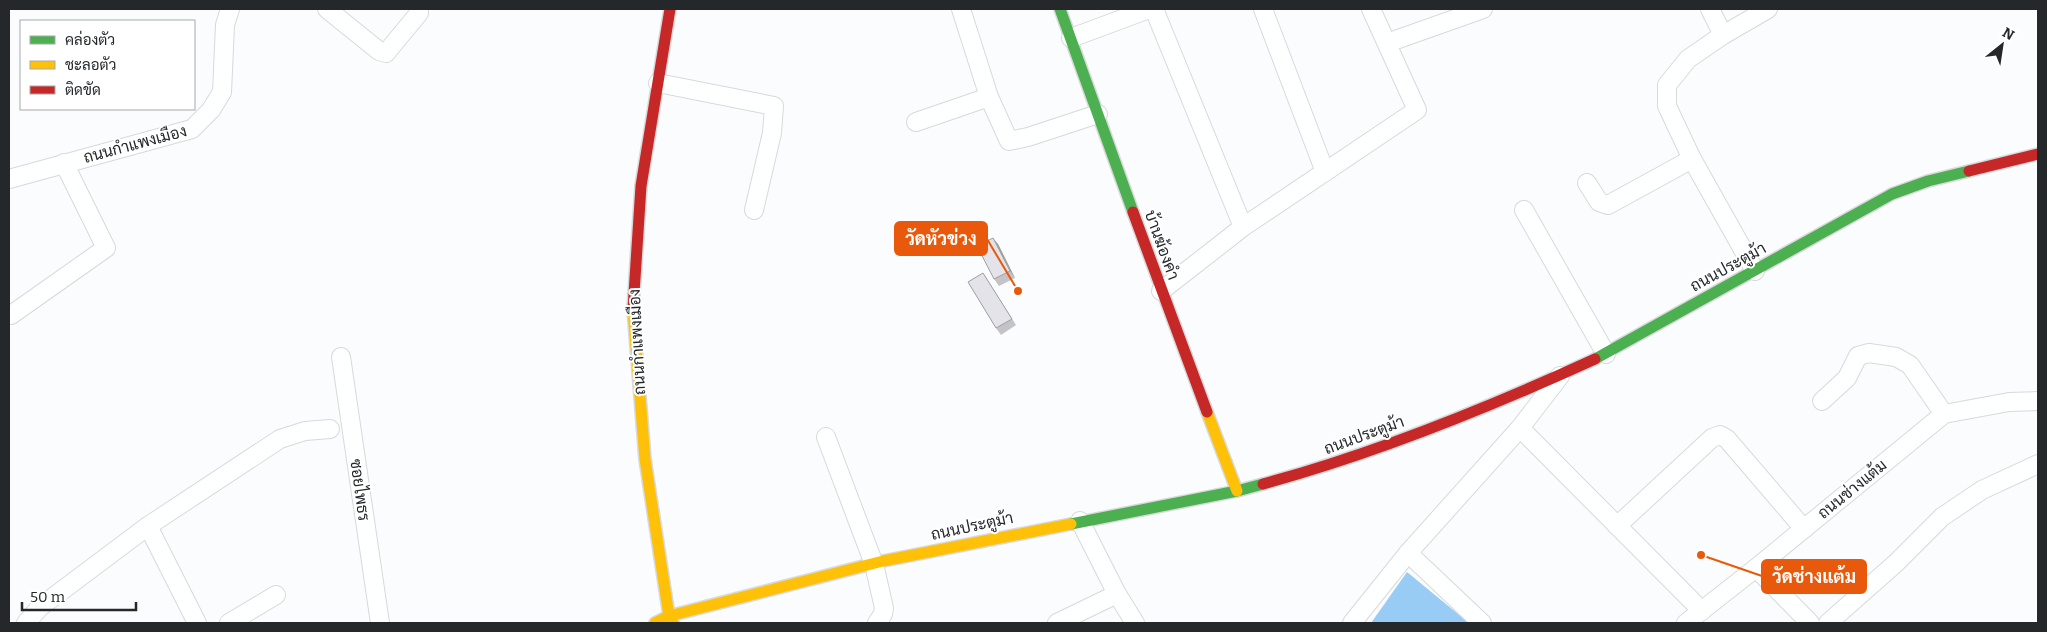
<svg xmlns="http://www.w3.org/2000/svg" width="2047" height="632" font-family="Bitter,Sarabun,serif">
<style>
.water{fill:#98ccf5}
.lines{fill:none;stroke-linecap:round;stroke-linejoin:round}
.street-casing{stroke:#d7d9db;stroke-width:20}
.fast-casing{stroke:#d7d9db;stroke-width:14}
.slow-casing{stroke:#d7d9db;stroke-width:14}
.jam-casing{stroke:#d7d9db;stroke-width:14}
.street{stroke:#feffff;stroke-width:18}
.fast{stroke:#4caf50;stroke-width:11}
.slow{stroke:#ffc107;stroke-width:11}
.jam{stroke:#c62828;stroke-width:11}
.wall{fill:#c3c3c8}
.shaded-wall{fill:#9f9fa3}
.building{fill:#e3e3e9;stroke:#9f9fa3}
.labels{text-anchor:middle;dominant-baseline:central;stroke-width:4;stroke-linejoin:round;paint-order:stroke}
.street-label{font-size:16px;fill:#24282b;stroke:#fff}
.leader{fill:none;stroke:#e8590c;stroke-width:2}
.callout-dot{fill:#e8590c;stroke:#fff;stroke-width:2}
.callout{fill:#e8590c;stroke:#e8590c;stroke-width:2}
.callout-label{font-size:18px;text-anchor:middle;font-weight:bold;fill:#fff}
</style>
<rect width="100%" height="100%" fill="#fbfcfd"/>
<polygon class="water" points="1407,572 1469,623 1371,623"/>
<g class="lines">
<g class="street-casing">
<g id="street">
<polyline points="327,9 379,51 386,53 419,13 419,9"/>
<polyline points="961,9 989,97 1009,141 1028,137 1098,114"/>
<polyline points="1154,9 1243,227"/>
<polyline points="1263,9 1325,172"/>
<polyline points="1710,9 1723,35"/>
<polyline points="1071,38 1149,9"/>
<polyline points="1387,43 1483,9"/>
<polyline points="658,83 774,106 772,133 754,210"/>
<polyline points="916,122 989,97"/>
<polyline points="9,179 192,129 211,110 222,92 225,25 230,9"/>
<polyline points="1587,183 1599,202 1608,205 1692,159"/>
<polyline points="1524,210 1606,354"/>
<polyline points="1755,271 1692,159 1667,106 1667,85 1688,59 1723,35 1768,9"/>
<polyline points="1161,291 1243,227 1417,110 1371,9"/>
<polyline points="11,315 106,248 64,163"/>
<polyline points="341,357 380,623"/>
<polyline points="1822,401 1847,378 1858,356 1869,353 1896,357 1910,365 1944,414"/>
<polyline points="1520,428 1702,611"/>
<polyline points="826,437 874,564 884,608 883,614 877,623"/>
<polyline points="1080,521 1117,594 1135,623"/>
<polyline points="148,526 197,623"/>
<polyline points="1617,526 1712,438 1720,435 1727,439 1804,529"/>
<polyline points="1408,553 1482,623"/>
<polyline points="1756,568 1810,623"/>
<polyline points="26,623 40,607 148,526 280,439 305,431 330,429"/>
<polyline points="229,623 276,595"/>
<polyline points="1057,623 1117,594"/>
<polyline points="1352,623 1408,553 1520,428 1560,376"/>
<polyline points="1686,623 1756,568 1944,414 2009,402 2038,401"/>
<polyline points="1828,623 1896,563 1942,517 1982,490 2038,464"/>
</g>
</g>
<g class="fast-casing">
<g id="fast">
<polyline points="1060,9 1133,212"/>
<polyline points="1595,359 1892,194 1928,181 1969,171"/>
<polyline points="1071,524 1237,491 1263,484"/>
</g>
</g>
<g class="slow-casing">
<g id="slow">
<polyline points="633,309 645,459 669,616 673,623"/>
<polyline points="1207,412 1237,491"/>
<polyline points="655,623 669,616 883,561 1071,524"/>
</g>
</g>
<g class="jam-casing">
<g id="jam">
<polyline points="1969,171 2038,154"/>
<polyline points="1133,212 1207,412"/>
<polyline points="633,309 641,186 670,9"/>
<path d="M1263,484C1377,453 1488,408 1595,359"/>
</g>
</g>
<use href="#street" class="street"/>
<use href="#fast" class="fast"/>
<use href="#slow" class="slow"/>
<use href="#jam" class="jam"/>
</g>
<g class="wall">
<polygon points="998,244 1015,278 999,286 994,279"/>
<polygon points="983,273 1016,325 1001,335 996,328"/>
</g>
<polygon class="shaded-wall" points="993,238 998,244 1015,278 1010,271"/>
<g class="building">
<polygon points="993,238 1010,271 994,279 977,246"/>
<polygon points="983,273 1012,319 996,328 968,282"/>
</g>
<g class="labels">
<g class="street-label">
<text transform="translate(135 144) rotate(-15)">ถนนกำแพงเมือง</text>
<text transform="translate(1162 245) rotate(70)">บ้านฆ้องคำ</text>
<text transform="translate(1728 267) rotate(-29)">ถนนประตูม้า</text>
<text transform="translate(637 342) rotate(-93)">ถนนกำแพงเมือง</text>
<text transform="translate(1364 435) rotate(-20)">ถนนประตูม้า</text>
<text transform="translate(1852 489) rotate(-39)">ถนนช่างแต้ม</text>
<text transform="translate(360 490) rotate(82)">ซอยไพธร</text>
<text transform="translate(972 526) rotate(-12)">ถนนประตูม้า</text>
</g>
</g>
<path class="leader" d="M1018 291L987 239M1701 555L1762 576"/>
<g class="callout-dot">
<circle cx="1018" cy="291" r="5"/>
<circle cx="1701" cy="555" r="5"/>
</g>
<g class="callout">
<rect x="895" y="222" width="92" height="33" rx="5"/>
<rect x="1762" y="560" width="104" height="33" rx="5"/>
</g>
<g class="callout-label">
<text x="941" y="245">วัดหัวข่วง</text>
<text x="1814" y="583">วัดช่างแต้ม</text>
</g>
<rect width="2047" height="632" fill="none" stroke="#24282b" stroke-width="20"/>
<rect x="20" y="20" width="175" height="90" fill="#ffffff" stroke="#a7a9aa"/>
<rect x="30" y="36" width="25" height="8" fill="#4caf50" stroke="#a7a9aa"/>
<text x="65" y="45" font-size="15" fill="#24282b">คล่องตัว</text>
<rect x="30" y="61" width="25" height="8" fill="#ffc107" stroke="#a7a9aa"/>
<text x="65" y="70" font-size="15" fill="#24282b">ชะลอตัว</text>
<rect x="30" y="86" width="25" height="8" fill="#c62828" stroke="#a7a9aa"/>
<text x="65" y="95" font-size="15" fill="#24282b">ติดขัด</text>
<g transform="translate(2002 45) rotate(30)" stroke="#ffffff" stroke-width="4" paint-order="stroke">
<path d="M0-4L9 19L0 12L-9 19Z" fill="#24282b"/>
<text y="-8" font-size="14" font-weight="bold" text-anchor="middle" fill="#24282b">N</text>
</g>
<path d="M22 602v8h114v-8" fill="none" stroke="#24282b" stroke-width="2.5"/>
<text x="30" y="602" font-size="15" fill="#24282b" stroke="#ffffff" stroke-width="4" paint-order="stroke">50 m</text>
</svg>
